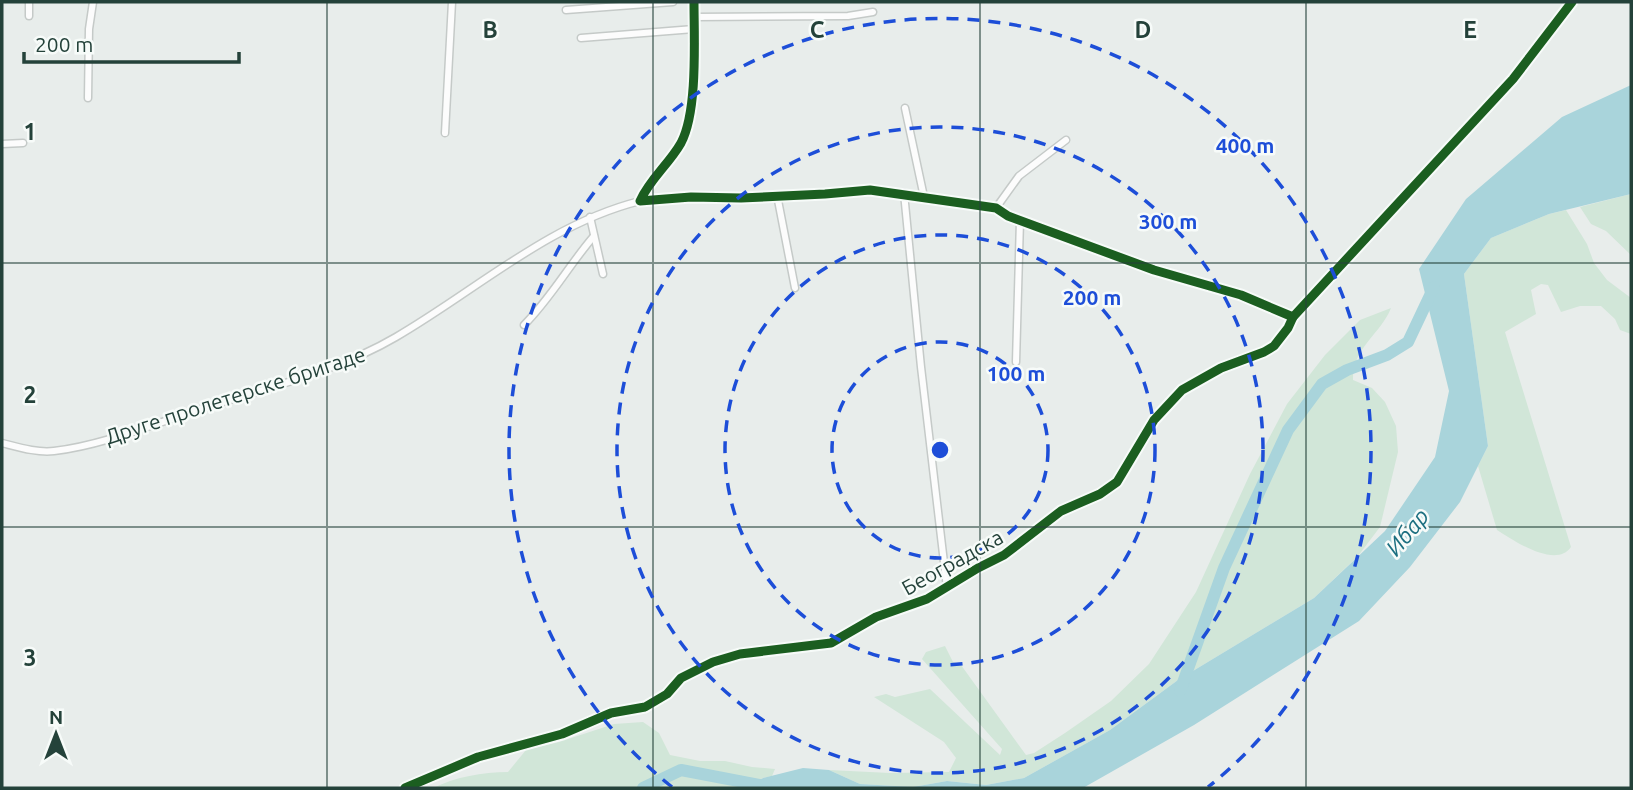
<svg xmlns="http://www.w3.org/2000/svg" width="1633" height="790" font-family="Ubuntu,sans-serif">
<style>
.green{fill:#d1e6d8}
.water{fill:#a9d4db}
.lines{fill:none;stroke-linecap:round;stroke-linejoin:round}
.river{stroke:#a9d4db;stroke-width:12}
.minor-casing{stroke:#c5cac8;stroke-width:9}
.minor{stroke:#fcfcfc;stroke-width:6}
.cycleway-casing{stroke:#f7fbf9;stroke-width:13}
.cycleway{stroke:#1b5e20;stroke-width:9}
.grid{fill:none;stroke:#24423a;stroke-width:2;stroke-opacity:0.55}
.ring{fill:none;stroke:#1d4ed8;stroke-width:3.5;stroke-dasharray:12 9}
.labels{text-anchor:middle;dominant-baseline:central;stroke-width:5;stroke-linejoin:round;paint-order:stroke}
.street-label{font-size:21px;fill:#24423a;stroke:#f7fbf9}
.water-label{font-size:23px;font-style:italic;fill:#1c6f80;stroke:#f7fbf9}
.grid-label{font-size:23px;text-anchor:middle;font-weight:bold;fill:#24423a;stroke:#f7fbf9;stroke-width:5;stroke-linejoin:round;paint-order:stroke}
.centre{fill:#1d4ed8;stroke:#f7fbf9;stroke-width:3.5}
.ring-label{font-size:21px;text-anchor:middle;font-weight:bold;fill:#1d4ed8;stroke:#f7fbf9;stroke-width:5;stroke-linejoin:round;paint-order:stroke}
</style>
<rect width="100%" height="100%" fill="#e8edeb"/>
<g class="green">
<polygon points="1631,194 1631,255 1606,231 1591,224 1580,207"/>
<path d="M1566,210L1587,244L1594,263L1607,280L1631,298V334L1620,330L1615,319L1601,306H1580L1561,312L1548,285L1541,284L1531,290L1536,314L1505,332L1571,547C1556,569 1514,541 1497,530L1478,466L1488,446L1464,274L1491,238L1549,214Z"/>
<path d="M1391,308C1381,334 1352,348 1353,380L1372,388L1385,402L1396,426L1398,452L1380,527L1358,556L1314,598L1178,680L1110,730L1024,778L986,785L947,781L913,787L860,784L829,770L890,773L949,772L956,758L944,742L874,697L886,694L895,697L930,689L1000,755L1002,749L922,659L926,652L945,646L953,662L961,665L1026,755L1034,753L1065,733L1111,701L1149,664L1196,592L1250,474L1287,404L1325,355L1360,320Z"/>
<path d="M643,722L659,733L670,755L700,761H725L752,767L775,769L772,776L763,778L747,788H433C456,777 482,772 508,772L526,750L559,742L614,724Z"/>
</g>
<polygon class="water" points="1631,85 1631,194 1549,214 1491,238 1464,274 1488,446 1460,502 1410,567 1359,621 1194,725 1083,788 747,788 763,778 803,768 829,770 860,784 913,787 947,781 986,785 1024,778 1110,730 1178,680 1314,598 1385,531 1435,457 1449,391 1419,269 1466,199 1562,117"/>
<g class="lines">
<g class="river">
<polyline points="1180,691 1224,568 1288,430 1322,384 1347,370 1387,355 1408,342 1434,287"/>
<polyline points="643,788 681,770 775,788"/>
</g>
<g class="minor-casing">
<g id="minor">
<path d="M694,2C694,39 698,111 681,143C669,164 650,179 640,201L691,197L741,198L825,194L870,190L996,208L1008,216L1154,270L1241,295L1293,317"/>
<polyline points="566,10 673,2"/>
<polyline points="29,16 29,2"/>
<polyline points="694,17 848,16 873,12"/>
<polyline points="581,38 694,29"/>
<polyline points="88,98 89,29 93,2"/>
<polyline points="905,108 924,197"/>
<polyline points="445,133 452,2"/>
<polyline points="2,144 23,143"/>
<polyline points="904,193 921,367 947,588"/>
<polyline points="777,195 795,288"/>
<polyline points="996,208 1019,176 1066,140"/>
<polyline points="590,217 603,274"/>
<path d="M524,325C551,298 569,265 594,236"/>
<polyline points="1016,362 1020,220"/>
<path d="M2,443C18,447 37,453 54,451C104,445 159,422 207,407C270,387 338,371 396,337C477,290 548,224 640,201"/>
<polyline points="405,788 478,757 562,734 611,713 645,707 667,694 681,678 713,662 740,654 831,643 876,617 927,599 978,568 1004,555 1061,511 1100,494 1117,482 1154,420 1182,390 1221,368 1264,352 1274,346 1288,328 1293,317 1513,79 1572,2"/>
</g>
</g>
<use href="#minor" class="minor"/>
<g class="cycleway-casing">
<g id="cycleway">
<path d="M694,2C694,39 698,111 681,143C669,164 650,179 640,201L691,197L741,198L825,194L870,190L996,208L1008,216L1154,270L1241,295L1293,317"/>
<polyline points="405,788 478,757 562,734 611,713 645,707 667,694 681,678 713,662 740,654 831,643 876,617 927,599 978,568 1004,555 1061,511 1100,494 1117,482 1154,420 1182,390 1221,368 1264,352 1274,346 1288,328 1293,317 1513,79 1572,2"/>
</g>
</g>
<use href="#cycleway" class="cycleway"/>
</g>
<path class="grid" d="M327,2V788M653,2V788M980,2V788M1306,2V788M2,263H1631M2,527H1631"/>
<g class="ring">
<circle cx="940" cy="450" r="108"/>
<circle cx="940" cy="450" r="215"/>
<circle cx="940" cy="450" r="323"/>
<path d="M672 787A431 431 0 1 1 1208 787"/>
</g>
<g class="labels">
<g class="street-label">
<text transform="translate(235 395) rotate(-18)">Друге пролетерске бригаде</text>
<text transform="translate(952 562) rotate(-29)">Београдска</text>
</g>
<g class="water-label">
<text transform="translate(1407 532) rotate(-50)">Ибар</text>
</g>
</g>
<g class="grid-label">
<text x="490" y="38">B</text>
<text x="817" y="38">C</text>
<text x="1143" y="38">D</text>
<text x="1470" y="38">E</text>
<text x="30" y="140">1</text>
<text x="30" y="403">2</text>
<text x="30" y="666">3</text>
</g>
<circle cx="940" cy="450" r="10" class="centre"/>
<g class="ring-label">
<text x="1245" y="153">400 m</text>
<text x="1168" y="229">300 m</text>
<text x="1092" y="305">200 m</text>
<text x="1016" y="381">100 m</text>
</g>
<rect width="1633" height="790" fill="none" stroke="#24423a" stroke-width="7"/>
<g transform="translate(56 734)" stroke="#f7fbf9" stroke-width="5" paint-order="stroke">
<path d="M0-5L12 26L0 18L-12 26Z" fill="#24423a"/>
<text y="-10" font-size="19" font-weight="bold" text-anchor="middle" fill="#24423a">N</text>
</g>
<path d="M24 52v10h215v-10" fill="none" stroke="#24423a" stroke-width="3.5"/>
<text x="35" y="52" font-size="21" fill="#24423a" stroke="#f7fbf9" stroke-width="5" paint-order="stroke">200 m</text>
</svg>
